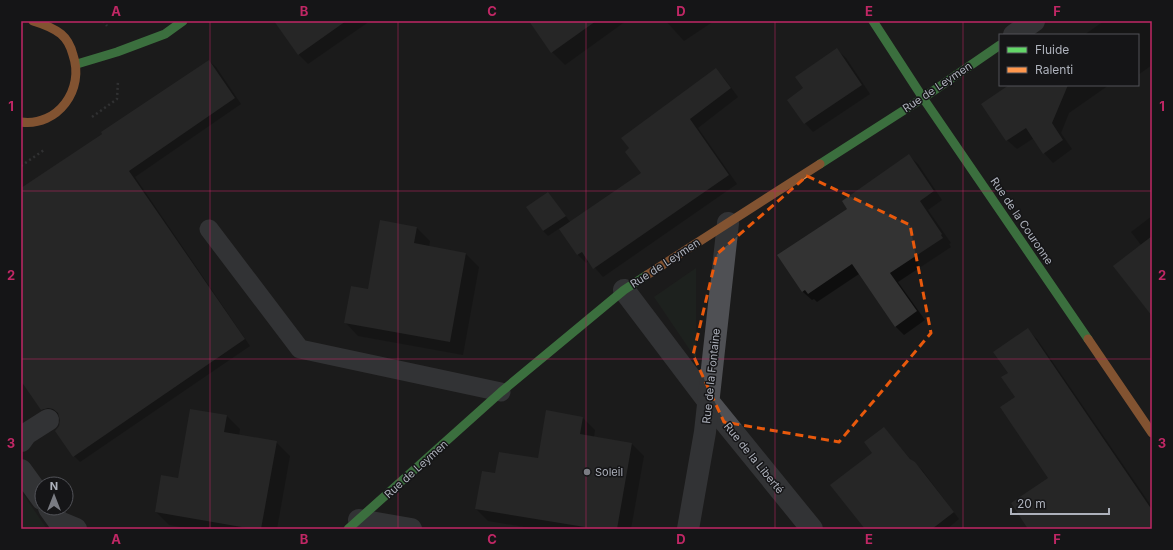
<svg xmlns="http://www.w3.org/2000/svg" width="1173" height="550" font-family="Inter,sans-serif">
<style>
.green{fill:#212822}
.shadow{fill:#0007}
.building{fill:#333}
.lines{fill:none;stroke-linecap:round;stroke-linejoin:round}
.path{stroke:#4b4c4f;stroke-width:2.5;stroke-dasharray:2 3;stroke-linecap:butt}
.lane{stroke:#4f5054;stroke-width:19}
.street{stroke:#4f5054;stroke-width:22}
.fast{stroke:#63d668;stroke-width:9}
.slow{stroke:#ff974d;stroke-width:9}
.marked{fill:none;stroke:#e8590c;stroke-width:3;stroke-dasharray:8 5;stroke-linejoin:round}
.grid{fill:none;stroke:#c02765;stroke-width:1;stroke-opacity:0.55}
.poi-dot{fill:#7a7c83;stroke:#151517;stroke-width:1.5}
.labels{text-anchor:middle;dominant-baseline:central;stroke-width:3;stroke-linejoin:round;paint-order:stroke}
.street-label{font-size:11px;fill:#adb1bb;stroke:#151517}
.poi-label{font-size:11px;fill:#adb1bb;stroke:#151517;text-anchor:start}
.neatline{fill:none;stroke:#c02765;stroke-width:1.5}
.grid-label{font-size:13px;text-anchor:middle;font-weight:bold;fill:#c02765}
</style>
<rect width="100%" height="100%" fill="#1b1b1b"/>
<g class="green">
<polygon points="696,268 696,359 654,297"/>
<polygon points="21,491 47,529 21,529"/>
</g>
<g class="shadow">
<polygon points="276,21 370,21 308,64 298,54"/>
<polygon points="530,21 626,21 565,65 552,52"/>
<polygon points="666,21 714,21 684,41"/>
<polygon points="1104,21 1152,21 1152,65 1138,75 1138,35 1084,35"/>
<polygon points="837,50 846,58 870,94 813,132 805,123 805,89"/>
<polygon points="209,61 216,67 241,104 135,177 250,346 80,462 74,456 60,427 61,420 60,415 55,414 48,416 41,409 21,380 21,189"/>
<polygon points="715,70 724,78 738,97 698,128 737,184 603,277 589,261 586,263 578,255 560,228 548,236 543,231 527,207 548,193 571,223 643,173"/>
<polygon points="1011,85 1109,85 1069,113 1061,133 1072,149 1053,163 1044,153 1034,138 1017,149 1007,140"/>
<polygon points="909,156 918,164 942,200 928,210 951,243 949,244 951,247 898,282 925,320 904,335 895,326 859,274 817,302 814,299 812,300 803,292 778,256 848,209"/>
<polygon points="1152,216 1152,314 1141,245 1131,232"/>
<polygon points="416,227 430,241 429,247 466,254 479,267 463,355 358,336 345,322"/>
<polygon points="1028,330 1037,339 1152,507 1152,529 1030,529 1049,478 1016,397 1009,373"/>
<polygon points="227,416 240,429 239,436 276,442 290,456 277,529 192,529 169,525 156,512"/>
<polygon points="583,418 595,430 594,437 632,444 644,456 631,529 536,529 488,521 476,509 496,475 539,459"/>
<polygon points="884,428 912,461 922,470 959,519 947,529 867,529 873,453"/>
</g>
<g class="building">
<polygon points="274,21 346,21 298,55"/>
<polygon points="529,21 596,21 551,53"/>
<polygon points="837,48 862,85 804,124 787,100 803,88 795,77"/>
<polygon points="209,60 235,98 129,171 245,339 73,457 55,431 59,426 60,420 58,413 53,409 48,408 41,410 21,381 21,188 102,134 101,132"/>
<polygon points="716,68 731,88 690,119 729,175 593,269 582,252 577,255 559,229 641,173 625,152 629,148 621,138"/>
<polygon points="1009,85 1068,85 1052,123 1063,140 1043,154 1026,128 1006,141 981,104"/>
<polygon points="909,154 934,191 920,201 942,234 941,235 943,238 890,273 917,311 895,327 852,264 808,294 805,290 802,292 777,255 847,209 842,201"/>
<polygon points="548,192 566,216 543,231 526,207"/>
<polygon points="380,220 417,227 414,243 466,253 450,342 344,323 351,286 368,289"/>
<polygon points="1152,236 1152,316 1113,266"/>
<polygon points="1028,328 1152,510 1152,529 1028,529 1011,503 1048,478 1000,407 1015,397 1001,377 1008,373 993,352"/>
<polygon points="190,409 227,415 224,432 277,441 261,529 253,529 155,512 161,475 178,478"/>
<polygon points="546,410 583,417 580,434 632,443 617,529 597,529 475,509 482,471 495,473 499,452 538,458"/>
<polygon points="884,427 910,459 915,462 954,512 932,529 865,529 830,485 872,453 864,442"/>
</g>
<g class="lines">
<g class="path">
<polyline points="103,21 107,26"/>
<polyline points="92,117 117,99 118,81"/>
<polyline points="21,166 44,150"/>
</g>
<polyline class="lane" points="209,229 300,349 501,392"/>
<g class="street">
<polyline points="1014,35 1034,21"/>
<polyline points="624,290 708,401 812,529"/>
<polyline points="21,441 26,434 48,420"/>
<polyline points="21,470 42,499"/>
<polyline points="49,508 59,522 76,529"/>
<polyline points="359,520 411,529"/>
<polyline points="688,529 705,432 728,223"/>
</g>
<g class="fast">
<polyline points="873,21 923,98 1088,339"/>
<polyline points="77,64 117,52 165,34 183,21"/>
<polyline points="820,164 923,98 1000,45"/>
<polyline points="348,529 501,392 624,290 647,275"/>
</g>
<g class="slow">
<path d="M21,122C58,127 85,89 73,55C71,47 67,39 61,34C52,27 43,24 33,21"/>
<polyline points="647,275 820,164"/>
<polyline points="1088,339 1152,433"/>
</g>
</g>
<path d="M0 0H1173V550H0ZM807,176L910,225L931,333L839,442L724,422L693,355L717,254Z" fill="#1b1b1b" fill-opacity=".55" fill-rule="evenodd"/>
<path class="marked" d="M807,176L910,225L931,333L839,442L724,422L693,355L717,254Z"/>
<path class="grid" d="M210,21V529M398,21V529M586,21V529M775,21V529M963,21V529M21,191H1152M21,359H1152"/>
<circle class="poi-dot" cx="587" cy="472" r="4"/>
<g class="labels">
<g class="street-label">
<text transform="translate(937 87) rotate(-34)">Rue de Leymen</text>
<text transform="translate(1022 221) rotate(56)">Rue de la Couronne</text>
<text transform="translate(665 263) rotate(-33)">Rue de Leymen</text>
<text transform="translate(711 376) rotate(-84)">Rue de la Fontaine</text>
<text transform="translate(754 458) rotate(51)">Rue de la Liberté</text>
<text transform="translate(416 469) rotate(-42)">Rue de Leymen</text>
</g>
<g class="poi-label">
<text x="595" y="472">Soleil</text>
</g>
</g>
<rect width="1173" height="550" fill="none" stroke="#151517" stroke-width="44"/>
<rect x="999" y="34" width="140" height="52" fill="#151517" stroke="#525359"/>
<rect x="1007" y="47" width="20" height="6" fill="#63d668" stroke="#525359"/>
<text x="1035" y="54" font-size="12" fill="#adb1bb">Fluide</text>
<rect x="1007" y="67" width="20" height="6" fill="#ff974d" stroke="#525359"/>
<text x="1035" y="74" font-size="12" fill="#adb1bb">Ralenti</text>
<g transform="translate(54 496)"><circle r="19" fill="#151517" stroke="#525359"/>
<path d="M0-3L7 15L0 10L-7 15Z" fill="#7a7c83"/>
<text y="-6" font-size="11" font-weight="bold" text-anchor="middle" fill="#adb1bb">N</text>
</g>
<path d="M1011 508v6h98v-6" fill="none" stroke="#adb1bb" stroke-width="2"/>
<text x="1017" y="508" font-size="12" fill="#adb1bb" stroke="#151517" stroke-width="3" paint-order="stroke">20 m</text>
<rect x="22" y="22" width="1129" height="506" class="neatline"/>
<g class="grid-label">
<text x="116" y="16">A</text>
<text x="304" y="16">B</text>
<text x="492" y="16">C</text>
<text x="681" y="16">D</text>
<text x="869" y="16">E</text>
<text x="1057" y="16">F</text>
<text x="11" y="111">1</text>
<text x="1162" y="111">1</text>
<text x="11" y="280">2</text>
<text x="1162" y="280">2</text>
<text x="11" y="448">3</text>
<text x="1162" y="448">3</text>
<text x="116" y="544">A</text>
<text x="304" y="544">B</text>
<text x="492" y="544">C</text>
<text x="681" y="544">D</text>
<text x="869" y="544">E</text>
<text x="1057" y="544">F</text>
</g>
</svg>
